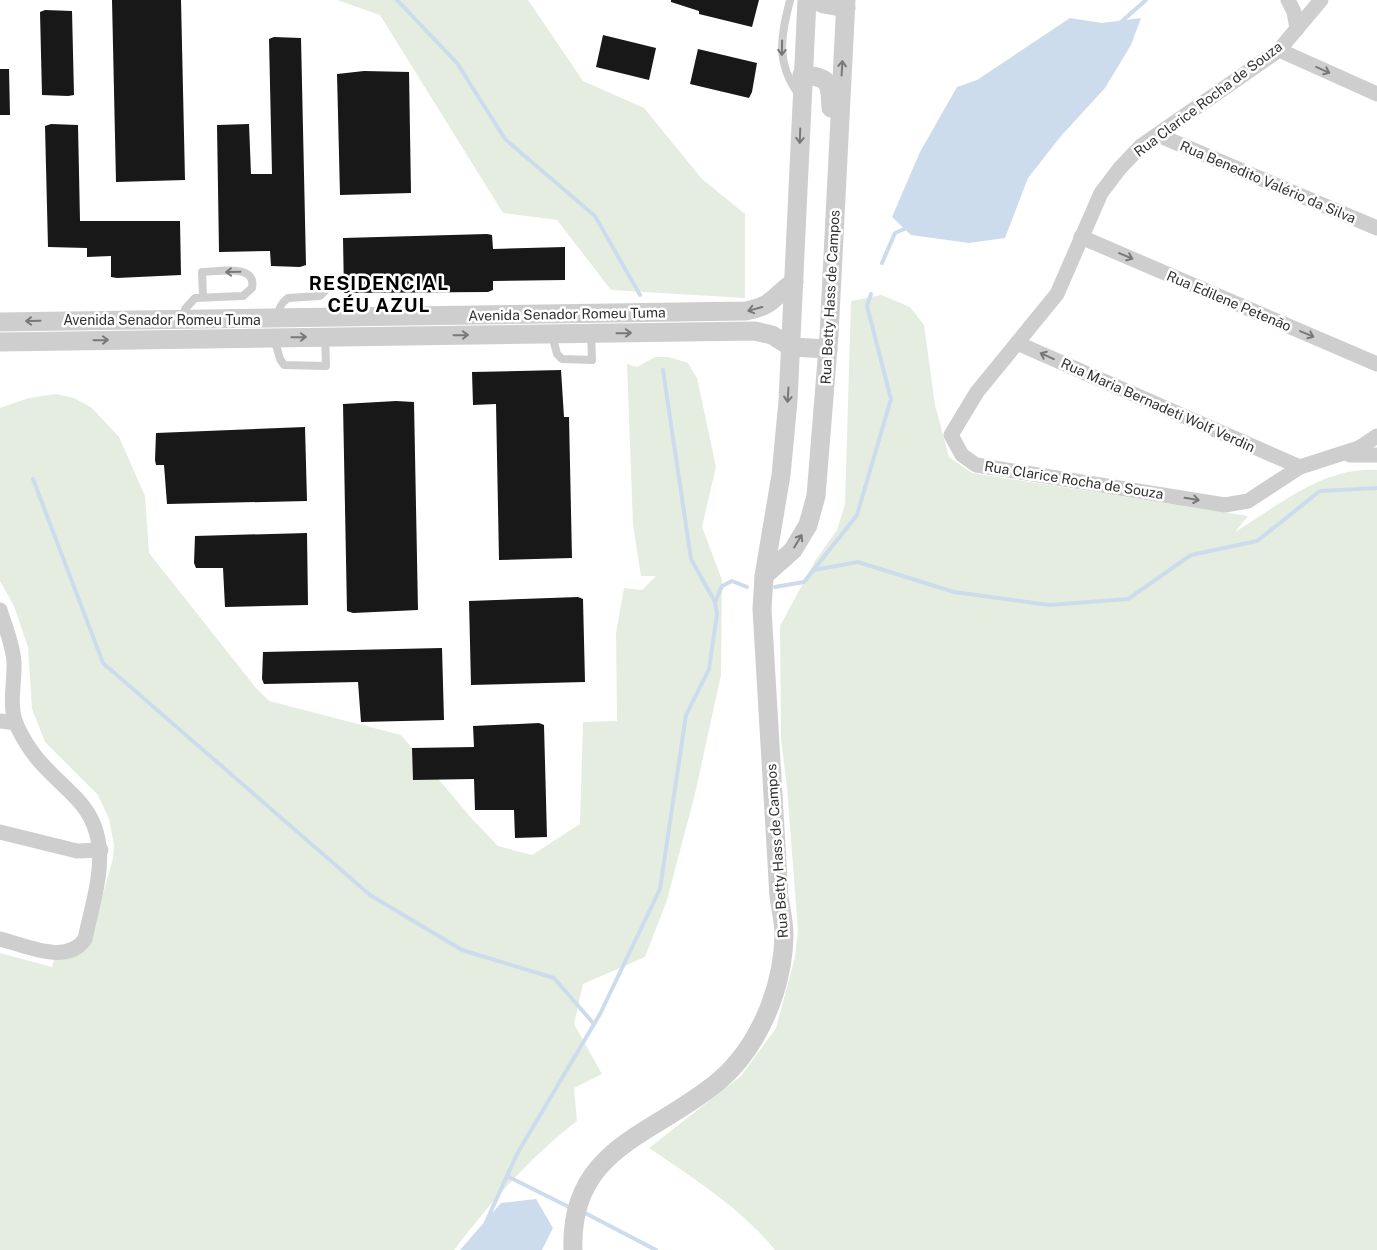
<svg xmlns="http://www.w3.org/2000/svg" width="1377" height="1250" font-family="'Public Sans',sans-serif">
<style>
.green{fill:#e5ede0}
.water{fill:#cddcec}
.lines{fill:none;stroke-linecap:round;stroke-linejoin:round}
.stream{stroke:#cddcec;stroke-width:4}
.building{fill:#181818}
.service{stroke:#cecece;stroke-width:8}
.minor{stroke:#cecece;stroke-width:15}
.tertiary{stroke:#cecece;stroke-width:19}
.oneway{stroke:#787878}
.labels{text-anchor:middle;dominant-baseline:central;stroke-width:5;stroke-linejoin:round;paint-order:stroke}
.street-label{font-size:14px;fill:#313131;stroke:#fff}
.district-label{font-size:19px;font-weight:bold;letter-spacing:1px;fill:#000;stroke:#fff}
</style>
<rect width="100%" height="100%" fill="#fff"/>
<g class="green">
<polygon points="337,0 528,0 583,81 644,108 702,179 745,214 745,298 611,290 557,220 503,213 380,15"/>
<path d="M881,295L910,307L924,325L935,405L949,457L972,473L1248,516L1235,532C1278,506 1324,466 1377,470V1250H775C741,1208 693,1178 649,1148L741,1076L776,1028L795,957L798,931L787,787L781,739L780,626L815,561L837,530L845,504L851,301Z"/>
<path d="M655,357H669L688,363L697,378L716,467L702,527L722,580L721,675L695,794L667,900L645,957L583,984L574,1024L602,1074L574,1088L577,1121C530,1157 490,1203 454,1250H0V953L52,967L56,954L91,937L113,858L114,845L109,819L98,795L45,742L32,709L28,647L14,606L0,581V408L29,398L56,394L74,398L92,408L119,437L145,496L149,553L256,688L269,701L401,735L473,820L498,846L532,855L580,824L583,722L617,721L616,633L624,588L642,590L656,576H641L633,525L627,364L637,367Z"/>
</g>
<g class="water">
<polygon points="1070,18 1102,23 1141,18 1131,45 1105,88 1061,136 1028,178 1005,238 969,243 911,235 892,217 920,152 957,87 977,80"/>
<polygon points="536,1199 553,1228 542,1250 460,1250 501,1203"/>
</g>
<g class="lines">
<g class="stream">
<polyline points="397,0 457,63 505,139 595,216 640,295"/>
<polyline points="1121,22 1146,0"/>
<polyline points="882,263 895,233 909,227"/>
<polyline points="663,370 691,559 715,602"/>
<polyline points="33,479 103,663 370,895 462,950 554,978 594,1024"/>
<polyline points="814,570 858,562 954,592 1050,605 1128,599 1191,555 1257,541 1320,491 1377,488"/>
<polyline points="775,587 804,582 857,515 891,399 867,306 871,294"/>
<polyline points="507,1176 567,1206"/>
<polyline points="587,1214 656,1250"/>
<polyline points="486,1222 517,1154 600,1014 660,889 686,715 709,669 717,614 715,602 722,586 732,581 747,587"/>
</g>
</g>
<g class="building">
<polygon points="112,0 181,0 185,180 116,182"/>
<polygon points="671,0 759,0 752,27 699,14 699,11 671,2"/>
<polygon points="45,10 72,11 74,95 68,96 42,95 40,12"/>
<polygon points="603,35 656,48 649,80 596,67"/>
<polygon points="274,37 301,38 306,265 300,267 271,266 270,251 219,252 217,125 249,124 251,174 272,174 269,39"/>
<polygon points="698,49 757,63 752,92 749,98 690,84"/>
<polygon points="0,69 9,69 10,115 0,115"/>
<polygon points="364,71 409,72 411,193 340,195 337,74"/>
<polygon points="51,124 78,125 80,221 180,221 181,275 117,278 111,277 111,256 87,257 87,248 48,247 45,126"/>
<polygon points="487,234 492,235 493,249 565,247 565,280 493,281 493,290 488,292 344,293 343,238"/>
<polygon points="561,370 564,417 569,417 572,558 499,560 496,404 473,405 472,372"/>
<polygon points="396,401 414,402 418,610 353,613 347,611 343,404"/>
<polygon points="305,427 307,501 167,504 164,465 156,465 155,460 156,433"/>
<polygon points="307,533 308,605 225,607 223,568 196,568 194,563 195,536"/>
<polygon points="578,597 583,599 585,682 471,685 469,601"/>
<polygon points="442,648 444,720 361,722 358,682 264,684 262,679 263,652"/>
<polygon points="539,723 544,725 547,837 515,838 514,810 475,810 474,779 413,780 412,748 474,747 473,726"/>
</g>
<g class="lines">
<g class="service">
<path d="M790,0C781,37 775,62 799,95"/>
<path d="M278,317C278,308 281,303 288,298L320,296L328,288L329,278"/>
<path d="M185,319V309L195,298L243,296L252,288C257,263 216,272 202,272L203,296"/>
<polyline points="552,335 557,354 562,359 592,360 591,333"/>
<polyline points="274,338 280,359 284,365 326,366 325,337"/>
</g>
<g class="minor">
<polyline points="1288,0 1294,12 1297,29"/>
<polyline points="1321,0 1279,50 1141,146 1120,168 1101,193 1057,294 977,392 951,435 962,455 976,465 1225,505 1248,501 1300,467 1359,448 1377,436"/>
<polyline points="1279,50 1377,94"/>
<polyline points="1158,135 1377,228"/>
<polyline points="1081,237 1377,364"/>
<polyline points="1017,343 1300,467"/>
<polyline points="1350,455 1377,455"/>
<path d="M0,610C5,626 13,645 14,662C15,681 8,707 17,726C34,762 51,772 77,799C116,840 95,890 85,939C67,966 25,945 0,939"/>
<polyline points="0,721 16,723"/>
<polyline points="0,832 77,851 101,850"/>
</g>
<g class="tertiary">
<polyline points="815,0 824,4 846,8"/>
<path d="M802,75C830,77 830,82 831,108"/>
<path d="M0,322L746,311C774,306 774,295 794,282"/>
<polyline points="0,342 755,331 772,335 791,347 828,349"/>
<polyline points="764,576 793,550 808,525 816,496 829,335 846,0"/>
<path d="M573,1250C569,1146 656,1135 720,1080C760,1045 783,987 784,935C784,923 781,909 779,897L762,609L764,576L781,475L788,401L807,0"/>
</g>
</g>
<defs><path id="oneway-shaft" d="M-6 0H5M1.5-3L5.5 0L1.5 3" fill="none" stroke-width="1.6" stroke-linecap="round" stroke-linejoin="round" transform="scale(1.25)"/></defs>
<g class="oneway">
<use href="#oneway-shaft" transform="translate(782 48) rotate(91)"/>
<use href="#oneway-shaft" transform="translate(842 68) rotate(-87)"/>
<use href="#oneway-shaft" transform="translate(1323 70) rotate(24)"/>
<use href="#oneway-shaft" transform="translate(800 136) rotate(92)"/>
<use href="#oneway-shaft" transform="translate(1126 256) rotate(23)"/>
<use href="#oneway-shaft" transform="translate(233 272) rotate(179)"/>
<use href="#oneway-shaft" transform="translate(755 309) rotate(165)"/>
<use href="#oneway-shaft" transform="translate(33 321) rotate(179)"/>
<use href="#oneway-shaft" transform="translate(624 333) rotate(-1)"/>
<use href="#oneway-shaft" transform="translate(1307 334) rotate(23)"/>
<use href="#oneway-shaft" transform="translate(461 335) rotate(-1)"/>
<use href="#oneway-shaft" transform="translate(299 337) rotate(-1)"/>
<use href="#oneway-shaft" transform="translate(101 340) rotate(-1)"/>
<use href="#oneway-shaft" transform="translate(1047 356) rotate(-156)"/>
<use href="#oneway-shaft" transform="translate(788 395) rotate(94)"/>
<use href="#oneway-shaft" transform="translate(1192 499) rotate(9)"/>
<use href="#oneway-shaft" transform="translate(798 541) rotate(-59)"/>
</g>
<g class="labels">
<g class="street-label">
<text transform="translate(1208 99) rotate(-37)">Rua Clarice Rocha de Souza</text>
<text transform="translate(1268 182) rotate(23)">Rua Benedito Valério da Silva</text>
<text transform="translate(830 297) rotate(-87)">Rua Betty Hass de Campos</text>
<text transform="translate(1229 301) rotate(23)">Rua Edilene Petenão</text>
<text transform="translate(567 314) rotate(-1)">Avenida Senador Romeu Tuma</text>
<text x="162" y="320">Avenida Senador Romeu Tuma</text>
<text transform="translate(1158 405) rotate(24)">Rua Maria Bernadeti Wolf Verdin</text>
<text transform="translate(1074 480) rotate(9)">Rua Clarice Rocha de Souza</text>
<text transform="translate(777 851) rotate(-94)">Rua Betty Hass de Campos</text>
</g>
<g class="district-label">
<text x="379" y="283">RESIDENCIAL<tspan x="379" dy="22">CÉU AZUL</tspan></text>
</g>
</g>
</svg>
